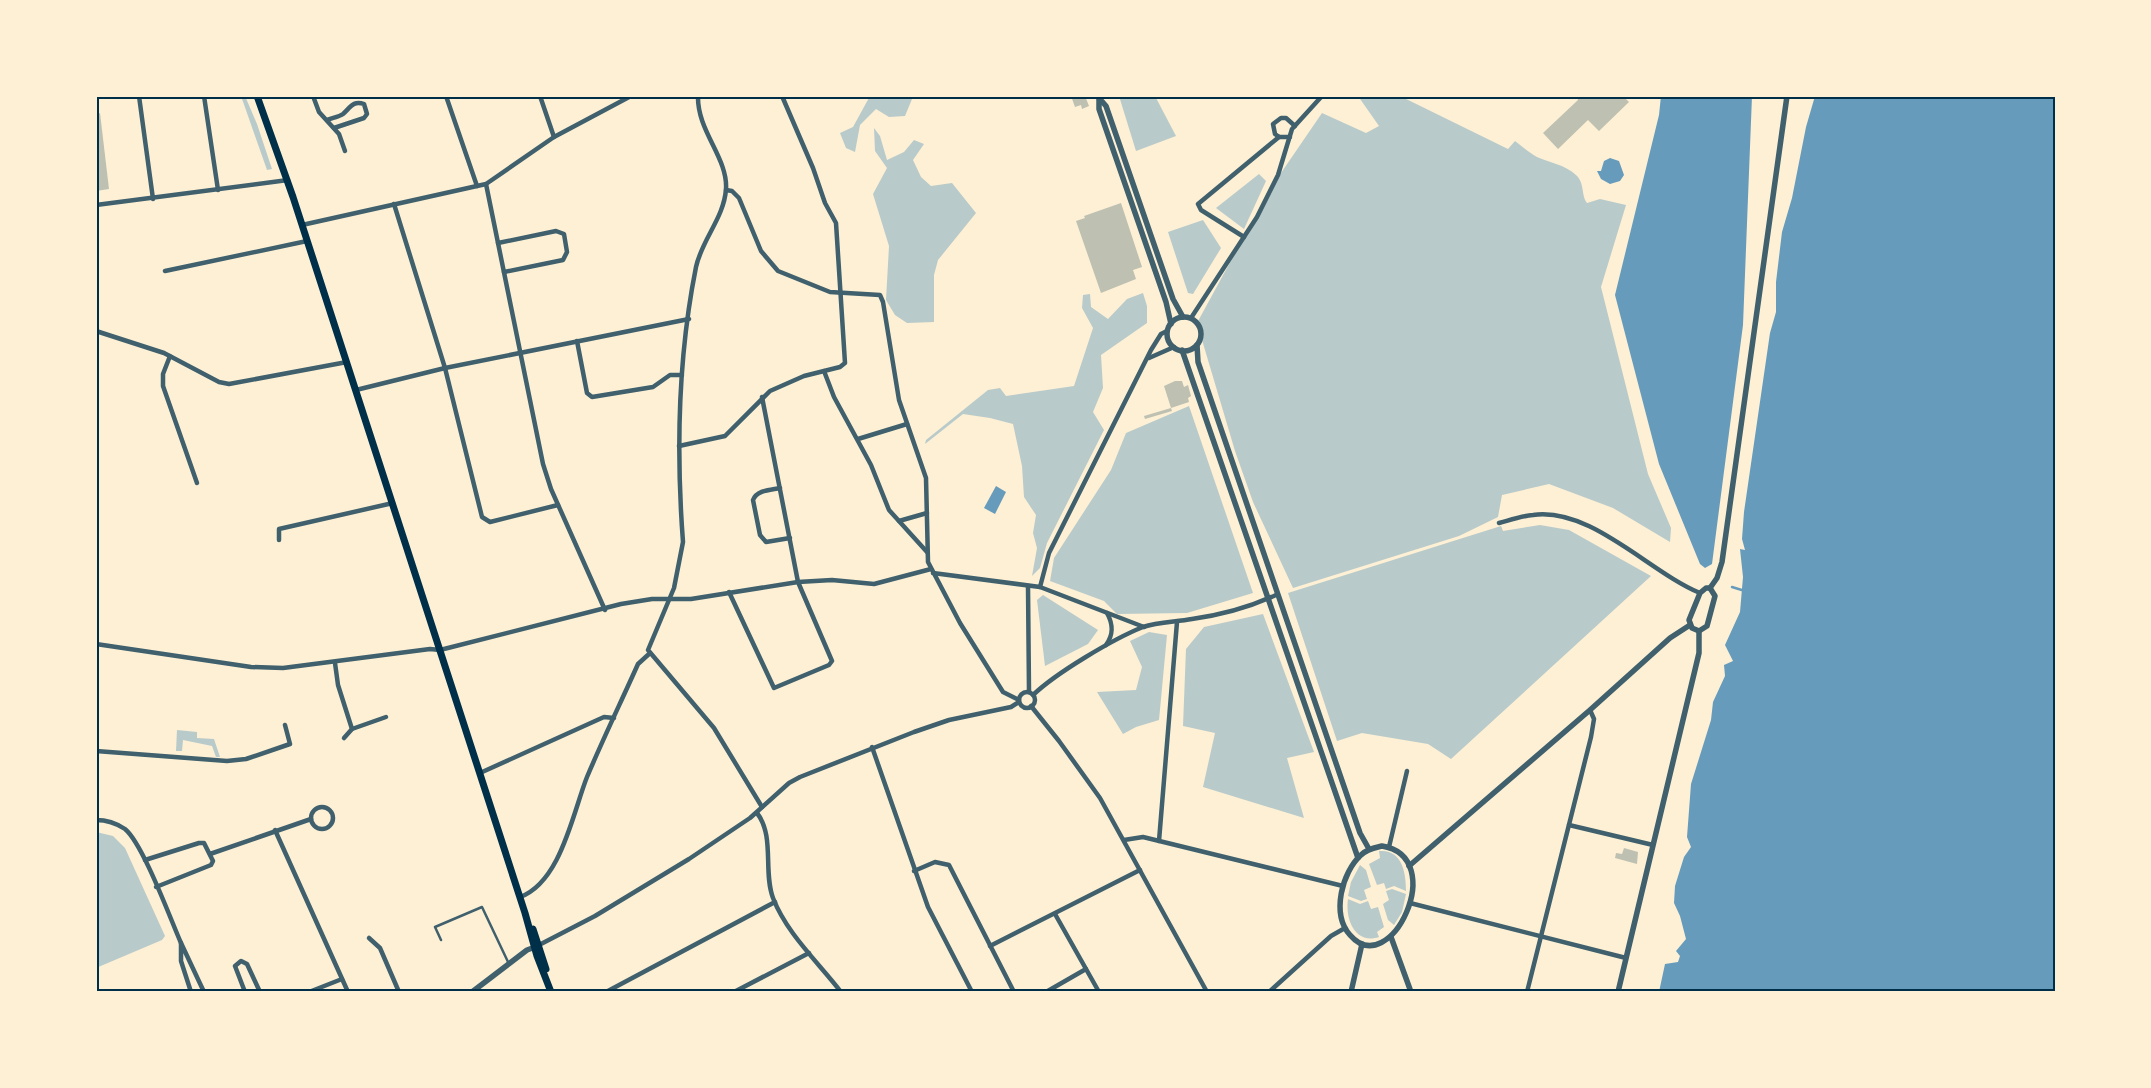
<svg xmlns="http://www.w3.org/2000/svg" width="2151" height="1088" font-family="'Exo 2',sans-serif">
<style>
.green{fill:#b9caca}
.water{fill:#669bbc}
.lines{fill:none;stroke-linecap:round;stroke-linejoin:round}
.stream{stroke:#669bbc;stroke-width:2.5}
.building{fill:#bec0b2}
.service{stroke:#3f606c;stroke-width:2.5}
.minor{stroke:#3f606c;stroke-width:4.5}
.tertiary{stroke:#3f606c;stroke-width:5.5}
.primary{stroke:#003049;stroke-width:7}
.neatline{fill:none;stroke:#003049;stroke-width:2}
</style>
<rect width="100%" height="100%" fill="#fdf0d5"/>
<g class="green">
<polygon points="241,96 245,96 257,124 272,169 267,170"/>
<polygon points="870,96 911,96 912,99 905,116 889,117 876,109 860,125 855,152 846,148 840,133 853,127"/>
<polygon points="1119,96 1155,96 1176,136 1136,151"/>
<path d="M1358,96H1400L1508,149L1515,141C1522,146 1529,153 1537,157C1550,163 1564,164 1576,175C1585,183 1581,196 1587,203L1600,199L1626,205L1601,287L1648,474L1671,528L1670,542L1613,508L1549,484L1502,495L1498,517L1459,536L1293,588L1253,502L1235,451L1197,323L1270,189L1322,113L1366,133L1379,126Z"/>
<polygon points="874,128 880,136 887,160 904,152 914,140 924,144 913,160 921,177 931,186 952,183 976,213 938,260 934,275 934,322 907,323 895,315 886,300 889,246 873,194 887,168 875,151"/>
<polygon points="1259,174 1266,181 1244,229 1216,208"/>
<polygon points="1203,220 1221,248 1193,294 1188,293 1168,232"/>
<polygon points="1143,293 1147,306 1147,323 1101,355 1103,388 1093,412 1104,430 1047,543 1040,568 1032,576 1037,548 1033,533 1036,515 1024,497 1022,466 1013,424 990,418 963,414 925,444 926,440 988,390 1000,388 1006,396 1074,386 1093,328 1082,308 1083,295 1090,294 1091,307 1108,319 1127,299"/>
<polygon points="1189,406 1253,593 1187,613 1117,614 1104,601 1050,581 1054,558 1111,470 1126,433"/>
<polygon points="1540,525 1569,530 1651,576 1451,759 1428,744 1362,733 1337,741 1288,593 1501,526 1503,531"/>
<polygon points="1043,595 1098,630 1088,644 1045,666 1037,600"/>
<polygon points="1263,614 1314,752 1287,758 1304,818 1203,787 1215,733 1183,726 1186,649 1204,627"/>
<polygon points="1149,632 1167,635 1159,720 1136,727 1123,734 1097,692 1136,690 1142,667 1130,641"/>
<polygon points="177,730 197,732 197,738 214,739 220,757 216,757 212,746 183,740 182,751 176,751"/>
<polygon points="96,832 113,836 125,848 165,936 162,940 96,968"/>
<path d="M1379,851C1402,849 1406,872 1406,891L1394,886L1386,889L1384,883L1377,885L1369,864L1380,858Z"/>
<polygon points="1360,865 1366,870 1371,887 1364,890 1367,899 1361,901 1348,896 1351,882"/>
<polygon points="1392,889 1406,894 1402,912 1394,925 1388,920 1383,904 1389,900 1386,891"/>
<path d="M1348,899L1360,904L1368,901L1371,909L1378,907L1384,927L1377,932L1379,937C1355,945 1345,919 1348,899Z"/>
</g>
<g class="water">
<polygon points="1661,96 1752,96 1743,325 1712,564 1705,568 1700,564 1659,464 1615,295 1659,115"/>
<polygon points="1815,96 2055,96 2055,992 1659,992 1665,964 1678,962 1680,956 1676,951 1686,939 1680,916 1674,903 1675,886 1684,857 1691,847 1687,837 1691,784 1711,720 1713,702 1725,676 1724,665 1733,661 1725,645 1740,612 1743,577 1740,549 1745,550 1742,539 1744,512 1770,333 1776,312 1776,282 1782,232 1792,198 1806,127"/>
<polygon points="1610,158 1619,161 1624,175 1620,181 1610,184 1601,179 1597,171 1601,171 1604,161"/>
<polygon points="996,486 1006,492 995,514 984,508"/>
</g>
<g class="lines">
<polyline class="stream" points="1732,587 1745,591"/>
</g>
<g class="building">
<polygon points="1071,96 1085,96 1089,106 1082,109 1081,105 1075,107"/>
<polygon points="1577,96 1628,96 1626,99 1629,102 1599,131 1588,120 1558,149 1543,133 1578,100"/>
<polygon points="100,113 109,189 96,191 96,115"/>
<polygon points="1121,203 1142,267 1133,270 1136,279 1101,293 1076,221 1085,218 1084,216"/>
<polygon points="1175,381 1182,381 1184,387 1188,385 1191,396 1188,398 1189,402 1171,408 1172,411 1145,419 1144,416 1171,408 1164,386"/>
<polygon points="1624,848 1638,852 1637,864 1615,858 1616,853 1622,854"/>
</g>
<g class="lines">
<polyline class="service" points="441,940 435,927 482,907 509,964"/>
<g class="minor">
<polyline points="139,96 153,199"/>
<polyline points="204,96 218,190"/>
<polyline points="313,96 319,112 339,134 345,151"/>
<polyline points="446,96 477,186"/>
<polyline points="540,96 554,137"/>
<path d="M698,96C697,131 728,158 726,189C724,218 702,239 696,267C678,357 676,450 683,542L674,588L648,650L714,728L762,807"/>
<path d="M327,120C331,118 339,117 343,114C350,108 353,100 364,104L367,114L364,118L334,128"/>
<polyline points="1290,137 1279,137 1275,134 1273,124 1281,118 1286,118 1295,126"/>
<polyline points="486,184 543,464 551,489 605,610"/>
<polyline points="726,190 732,191 739,198 761,251 778,271 830,292 880,295 883,302 899,400 926,478 928,562 960,623 1003,692 1019,700"/>
<polyline points="394,204 445,368 482,517 490,522 558,505"/>
<polyline points="96,205 288,180"/>
<polyline points="302,225 486,184 554,137 631,96"/>
<polyline points="1244,237 1201,210 1198,204 1279,137"/>
<polyline points="498,243 556,231 564,234 567,252 563,260 504,272"/>
<polyline points="165,271 307,241"/>
<polyline points="1191,318 1257,217 1278,175 1292,129 1322,96"/>
<polyline points="96,331 164,353 219,382 229,384 347,362"/>
<polyline points="577,341 587,393 592,397 653,387 670,375 682,375"/>
<polyline points="170,356 163,374 163,386 197,483"/>
<polyline points="1149,358 1174,347"/>
<polyline points="824,371 834,397 871,465 889,510 927,552"/>
<polyline points="356,390 445,368 689,319"/>
<polyline points="858,439 907,424"/>
<polyline points="679,446 725,436 770,391 804,376 840,367 845,363 836,223 825,203 813,168 782,96"/>
<path d="M780,488C770,490 757,490 753,500L760,535L766,542L790,538"/>
<polyline points="899,521 927,513"/>
<path d="M1499,523C1510,520 1521,516 1533,515C1591,507 1649,572 1700,593"/>
<polyline points="279,540 279,529 393,503"/>
<polyline points="933,573 1040,587 1144,627"/>
<polyline points="1028,586 1029,692"/>
<polyline points="1040,587 1049,553 1151,350 1161,334 1167,331"/>
<polyline points="729,592 774,688 829,665 832,661 798,582 762,397"/>
<polyline points="96,644 251,667 283,668 430,649 440,650 621,604 652,599 691,599 798,582 832,580 874,584 931,569"/>
<path d="M1106,645C1114,634 1113,624 1107,613"/>
<polyline points="335,663 338,685 352,729 344,738"/>
<circle cx="1027" cy="700" r="8"/>
<path d="M1033,695C1056,673 1113,639 1143,627C1158,622 1176,622 1192,619C1221,615 1250,607 1276,595"/>
<polyline points="1031,706 1059,741 1100,798 1207,992"/>
<polyline points="352,729 386,717"/>
<polyline points="872,747 928,907 972,992"/>
<polyline points="96,751 227,761 246,759 290,744 285,725"/>
<polyline points="480,773 604,717 614,718"/>
<circle cx="322" cy="818" r="11"/>
<path d="M757,813C775,836 763,872 773,898C787,934 818,962 841,992"/>
<path d="M96,820C107,820 116,823 125,829C143,844 170,918 181,943"/>
<polyline points="1569,825 1653,845"/>
<polyline points="275,830 348,992"/>
<polyline points="1124,840 1143,837 1343,886"/>
<polyline points="1159,841 1177,622"/>
<polyline points="1389,847 1407,771"/>
<polyline points="210,854 311,819"/>
<polyline points="145,860 199,843 204,843 213,861 211,865 156,887"/>
<polyline points="914,871 935,862 949,865 1014,992"/>
<path d="M520,897C561,882 573,812 587,777C603,739 621,702 638,664L649,654"/>
<polyline points="1410,903 1626,958"/>
<polyline points="1055,914 1099,992"/>
<polyline points="369,938 380,948 399,992"/>
<polyline points="539,945 595,916 689,859 750,818 789,783 800,777 914,732 949,720 1011,707 1019,702"/>
<polyline points="990,946 1140,870"/>
<polyline points="191,992 181,961 181,943 204,992"/>
<polyline points="245,992 235,966 241,961 247,964 260,992"/>
<polyline points="309,992 342,979"/>
<polyline points="606,992 775,902"/>
<polyline points="734,992 809,953"/>
<polyline points="1046,992 1086,969"/>
<polyline points="1269,992 1331,936 1345,928"/>
<polyline points="1527,992 1591,737 1594,719 1590,710"/>
</g>
<g class="tertiary">
<polyline points="1099,96 1099,109 1166,302 1171,324"/>
<polyline points="1099,98 1106,106 1173,299 1183,317"/>
<circle cx="1184" cy="334" r="17"/>
<polyline points="1197,345 1198,362 1360,833 1369,849"/>
<polyline points="1182,350 1358,858"/>
<polygon points="1706,588 1710,588 1715,596 1707,626 1699,631 1692,628 1689,620 1700,593"/>
<polyline points="1710,588 1717,578 1722,562 1787,96"/>
<path d="M1382,846C1450,857 1390,982 1350,935C1331,914 1342,872 1361,855C1367,849 1374,848 1382,846Z"/>
<polyline points="1409,866 1590,710 1670,638 1690,625"/>
<polyline points="1391,937 1411,992"/>
<polyline points="472,992 527,950 538,946"/>
<polyline points="1351,992 1362,944"/>
<polyline points="1618,992 1699,653 1699,631"/>
</g>
<g class="primary">
<polyline points="257,96 293,197 525,913 537,956 551,992"/>
<polyline points="533,929 546,969"/>
</g>
</g>
<rect width="2151" height="1088" fill="none" stroke="#fdf0d5" stroke-width="195"/>
<rect x="98" y="98" width="1956" height="892" class="neatline"/>
</svg>
